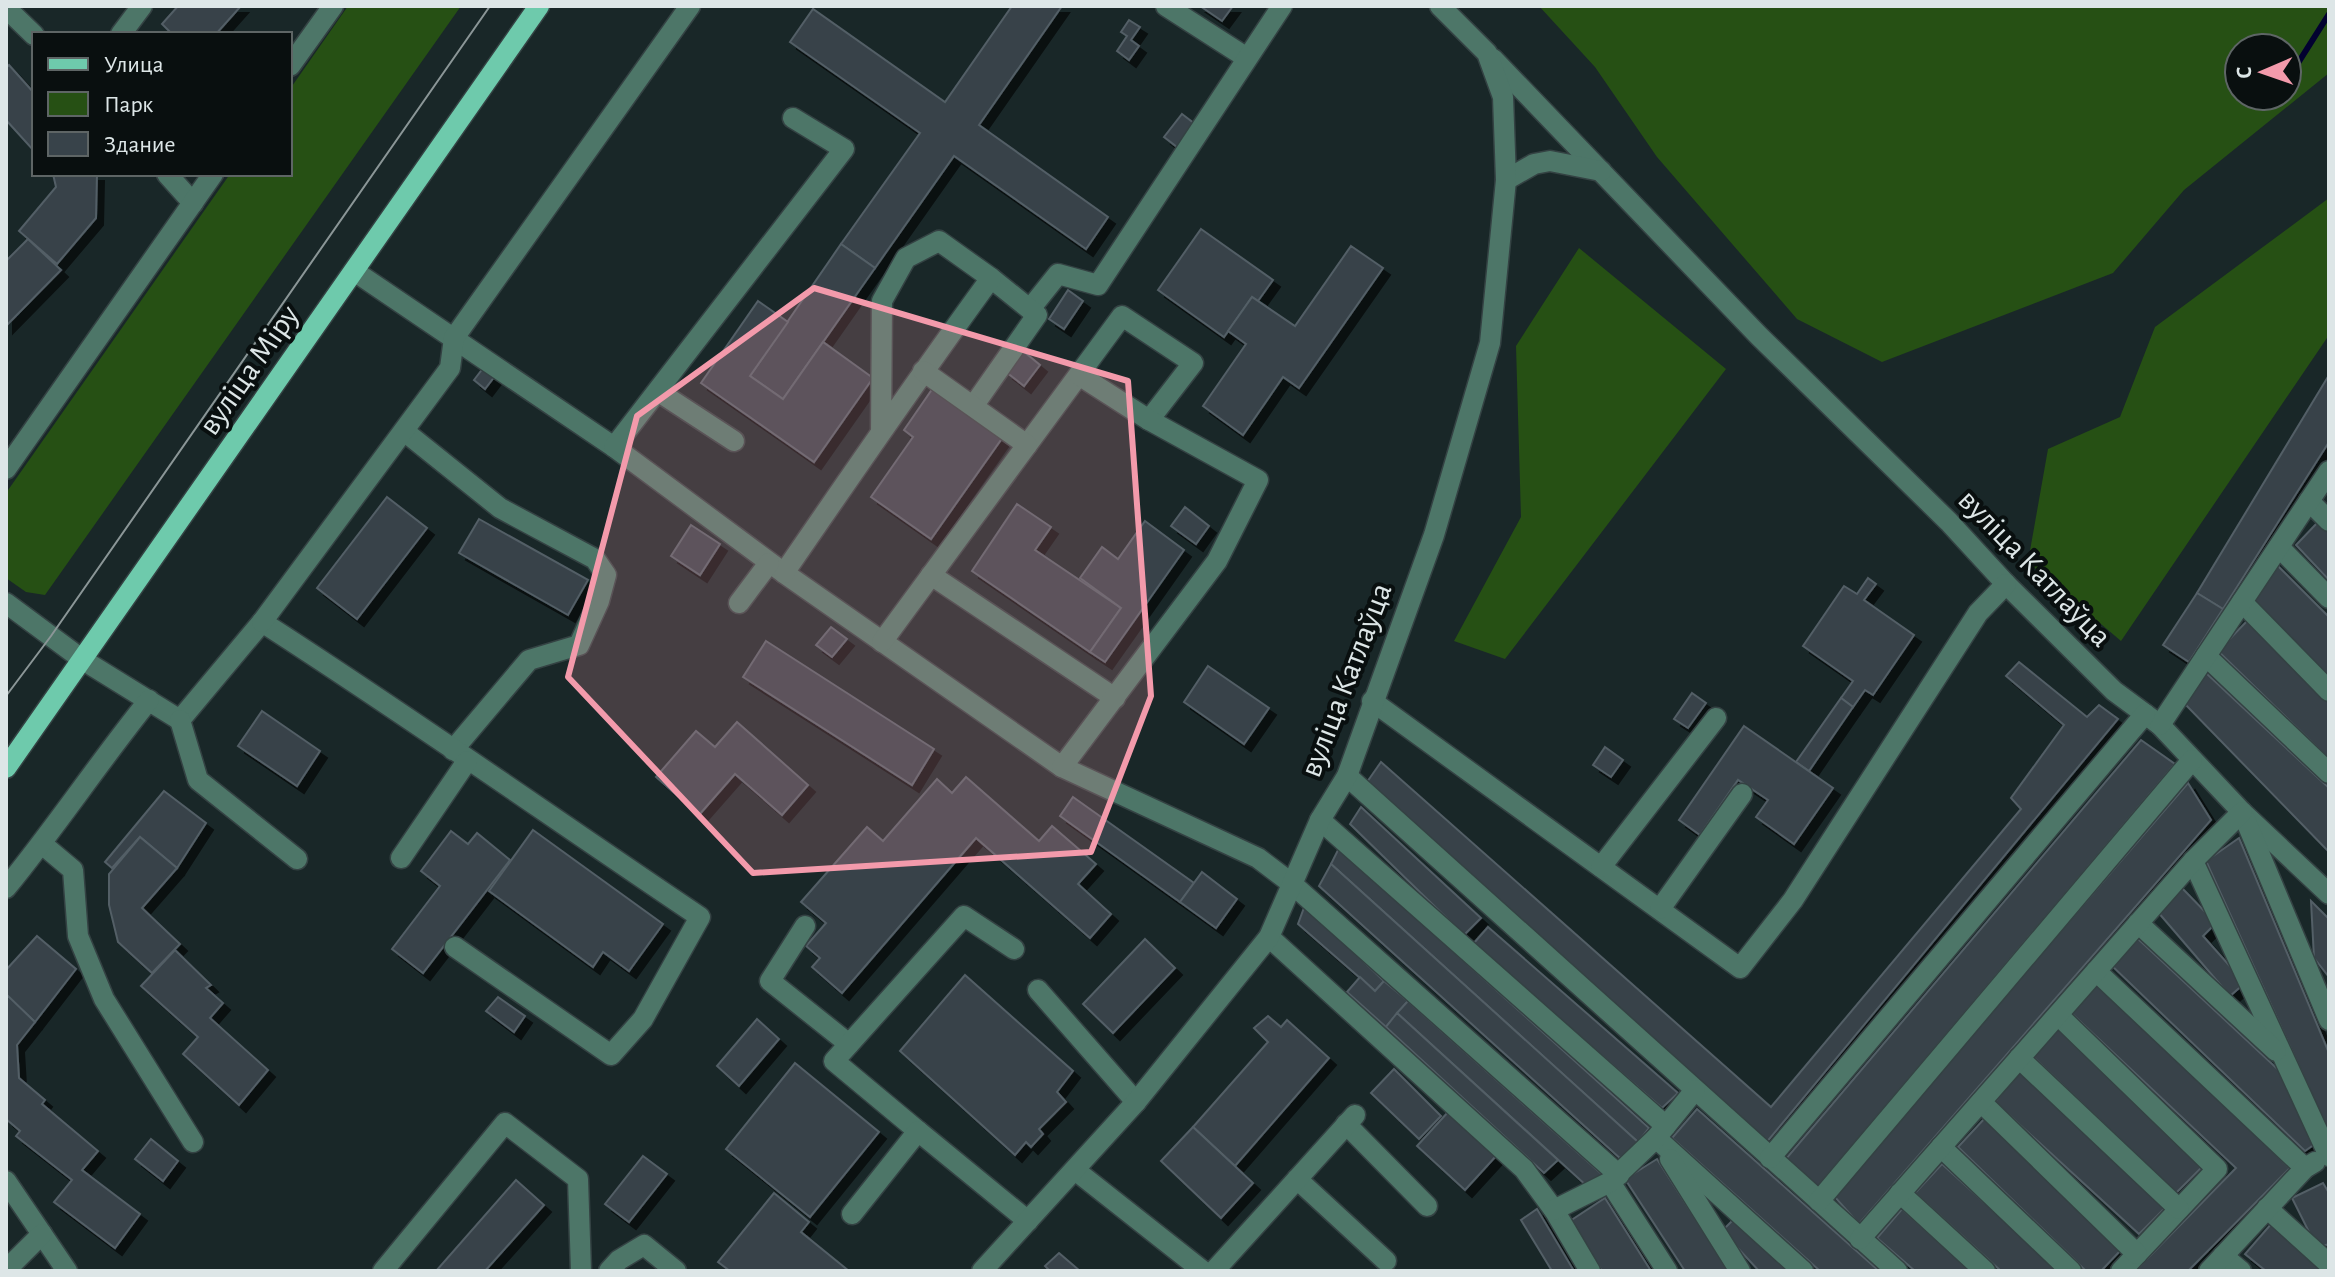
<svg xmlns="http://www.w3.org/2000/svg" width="2335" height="1277" font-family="'Alegreya Sans',sans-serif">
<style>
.green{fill:#265014;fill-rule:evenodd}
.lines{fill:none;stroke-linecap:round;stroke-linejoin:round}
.stream{stroke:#020130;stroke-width:6}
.building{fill:#38434a;stroke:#535e66;stroke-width:2;filter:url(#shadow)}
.minor-casing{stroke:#344243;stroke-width:23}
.major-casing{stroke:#344243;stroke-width:23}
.minor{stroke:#4d7668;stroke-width:20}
.major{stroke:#6ecaac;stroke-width:20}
.tram{stroke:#8b9697;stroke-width:2}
.marked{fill:#f39aab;fill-opacity:0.2;stroke:#f39aab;stroke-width:6;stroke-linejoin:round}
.labels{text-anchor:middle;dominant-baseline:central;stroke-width:8;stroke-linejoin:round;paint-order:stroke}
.street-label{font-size:32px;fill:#dde6e7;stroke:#090f0f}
</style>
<defs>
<filter id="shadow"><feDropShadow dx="7" dy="7" stdDeviation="0" flood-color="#0009"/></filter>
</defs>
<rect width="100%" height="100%" fill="#192728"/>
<g class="green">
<polygon points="348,6 461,6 45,595 26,592 6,578 6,493 230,174 290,174 290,89"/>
<path d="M1539,6H2329V73L2184,190L2113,273L1882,362L1797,319L1657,157L1595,67ZM2239,48H2287V96H2239Z"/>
<polygon points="2329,198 2329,335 2121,641 2028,562 2048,449 2120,417 2155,327"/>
<polygon points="1579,248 1726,369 1505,659 1454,641 1521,517 1516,346"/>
</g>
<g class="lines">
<polyline class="stream" points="2288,79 2329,14"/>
</g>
<g class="building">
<polygon points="178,6 241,6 216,34 172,34 162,24"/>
<polygon points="1012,6 1062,6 979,125 1108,217 1086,249 954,156 875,268 841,244 920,133 790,42 813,9 945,102"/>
<polygon points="1200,6 1233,6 1222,21"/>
<polygon points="1129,20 1140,27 1131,40 1139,46 1129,60 1117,51 1127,36 1121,32"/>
<polygon points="9,65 34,93 34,151 6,120 6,68"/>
<polygon points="1182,114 1195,124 1177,147 1164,137"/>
<polygon points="53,174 97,174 96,218 57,264 19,231 56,187"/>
<polygon points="1201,229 1273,280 1258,301 1252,297 1224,337 1158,290"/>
<polygon points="28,239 61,270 6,326 6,261"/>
<polygon points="841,244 875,268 783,399 750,376"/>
<polygon points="1351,246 1383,268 1299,388 1283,377 1243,435 1203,406 1246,344 1228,331 1252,297 1295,326"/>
<polygon points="1068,290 1083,301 1064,329 1049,319"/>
<polygon points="758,301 788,322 750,376 783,399 823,342 873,378 814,462 701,383"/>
<polygon points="1022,350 1040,365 1024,386 1006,372"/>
<polygon points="484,367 495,376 485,389 474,380"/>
<polygon points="2329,375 2329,442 2223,609 2197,593"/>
<polygon points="933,388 1003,437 931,539 871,497 913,437 904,430"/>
<polygon points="387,497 427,528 357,619 317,588"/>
<polygon points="1017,504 1051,527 1035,550 1121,608 1090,652 972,571"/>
<polygon points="1185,507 1209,526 1196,544 1171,526"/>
<polygon points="479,519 588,580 568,615 459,553"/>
<polygon points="1145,521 1184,550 1105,662 1090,652 1121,608 1080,578 1102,547 1118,559"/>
<polygon points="2318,522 2329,533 2329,580 2296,545"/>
<polygon points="691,525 720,544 700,575 671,556"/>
<polygon points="2277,565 2329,617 2329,677 2249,600"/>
<polygon points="1868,578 1876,584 1864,600 1914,635 1873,695 1865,690 1853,707 1841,698 1853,681 1803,646 1844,586 1857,594"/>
<polygon points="2197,593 2223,609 2189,662 2163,645"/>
<polygon points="2248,620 2329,701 2329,759 2218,651"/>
<polygon points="831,627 847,639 832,657 816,645"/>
<polygon points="766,641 934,749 912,785 743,677"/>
<polygon points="2019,662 2087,717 2099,705 2118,719 1766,1143 1367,782 1381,762 1771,1107 2021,809 2011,798 2064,725 2006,676"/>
<polygon points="1208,666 1269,708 1244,744 1184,702"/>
<polygon points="2206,673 2329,788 2329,852 2181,700"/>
<polygon points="1692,693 1706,703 1688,728 1674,719"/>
<polygon points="1841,698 1853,707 1809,771 1796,762"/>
<polygon points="262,711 320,751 297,786 238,746"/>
<polygon points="737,722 808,785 782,815 735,774 699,815 656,777 696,731 715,747"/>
<polygon points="1744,726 1833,788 1794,844 1756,817 1768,800 1738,780 1700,835 1679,820"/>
<polygon points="2141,740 2175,764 1816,1189 1785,1160"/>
<polygon points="1605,747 1623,760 1611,777 1593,765"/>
<polygon points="966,777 1039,841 1052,826 1096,864 1078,884 1111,914 1090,938 976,838 842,993 812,967 820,958 806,946 826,923 801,902 867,827 883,841 937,779 952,793"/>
<polygon points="2188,783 2211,820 1859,1224 1833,1195"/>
<polygon points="164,791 206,823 177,868 140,837 112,868 105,862"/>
<polygon points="1073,797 1194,883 1180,902 1060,816"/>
<polygon points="1361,807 1481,918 1464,935 1350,824"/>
<polygon points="533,830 663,924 629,971 603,952 593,967 489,891"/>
<polygon points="451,831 468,844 477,833 510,860 423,973 392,949 440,886 421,871"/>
<polygon points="140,837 177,868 142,908 180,944 152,973 118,942 109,905 109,874"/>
<polygon points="2239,838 2329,1053 2329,1133 2206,861"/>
<polygon points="1339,848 1649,1128 1638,1142 1331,864"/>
<polygon points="1331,864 1638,1142 1622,1160 1319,886"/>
<polygon points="1202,872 1237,899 1216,928 1180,902"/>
<polygon points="2182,888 2216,923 2203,936 2245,983 2230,996 2157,911"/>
<polygon points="2311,901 2329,919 2329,977 2314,958"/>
<polygon points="1305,905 1384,981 1375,991 1298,924"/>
<polygon points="1488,927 1678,1093 1662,1108 1473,944"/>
<polygon points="37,936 76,969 35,1022 6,995 6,970"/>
<polygon points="2135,936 2285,1076 2315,1144 2305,1151 2110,964"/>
<polygon points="1145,939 1175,968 1113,1033 1083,1004"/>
<polygon points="175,950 211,985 206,988 223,1003 210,1018 268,1070 239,1105 183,1054 198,1037 141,986"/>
<polygon points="965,975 1073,1071 1057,1092 1066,1102 1039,1129 1043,1134 1031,1147 1026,1142 1015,1155 900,1051"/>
<polygon points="1360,977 1375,991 1384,981 1408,1001 1386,1027 1347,992"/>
<polygon points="2097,982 2290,1168 2188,1271 2135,1271 2236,1168 2069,1011"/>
<polygon points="7,995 35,1022 17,1045 19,1078 45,1100 42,1104 98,1151 82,1170 140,1214 115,1248 54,1202 72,1180 16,1136 20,1131 6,1119"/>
<polygon points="498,997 525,1016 514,1032 486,1011"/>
<polygon points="1408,1001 1604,1176 1589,1188 1397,1013"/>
<polygon points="1397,1013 1558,1160 1544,1173 1386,1027"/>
<polygon points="1268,1016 1281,1027 1287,1020 1329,1058 1235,1166 1193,1127 1268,1042 1254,1028"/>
<polygon points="757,1019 779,1039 739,1086 717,1066"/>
<polygon points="2058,1023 2202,1167 2176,1193 2029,1053"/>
<polygon points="795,1063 879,1132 810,1217 726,1149"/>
<polygon points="1394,1069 1441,1116 1419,1139 1371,1093"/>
<polygon points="2020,1070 2166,1207 2139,1234 1995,1102"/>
<polygon points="1697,1109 1879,1271 1820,1271 1672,1138"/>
<polygon points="1449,1111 1497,1155 1465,1190 1417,1146"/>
<polygon points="1985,1118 2121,1250 2101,1271 2086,1271 1958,1147"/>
<polygon points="1193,1127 1253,1183 1221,1218 1161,1161"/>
<polygon points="151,1139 178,1161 163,1181 135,1159"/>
<polygon points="643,1156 667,1174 629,1222 605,1204"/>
<polygon points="1657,1159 1729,1271 1685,1271 1625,1179"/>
<polygon points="1942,1164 2060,1271 2001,1271 1915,1193"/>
<polygon points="516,1180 544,1205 485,1271 436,1271"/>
<polygon points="2323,1183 2329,1193 2329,1244 2317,1248 2292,1198"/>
<polygon points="774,1193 809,1222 801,1232 849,1271 730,1271 718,1262"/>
<polygon points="1605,1198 1651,1271 1602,1271 1570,1221"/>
<polygon points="1537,1209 1574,1271 1552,1271 1521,1220"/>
<polygon points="1902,1209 1971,1271 1915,1271 1877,1238"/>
<polygon points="1736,1217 1793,1271 1759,1271 1722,1231"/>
<polygon points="2272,1223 2324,1271 2266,1271 2245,1254"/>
<polygon points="1059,1253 1080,1271 1050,1271 1045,1266"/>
</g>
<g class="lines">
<g class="minor-casing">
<g id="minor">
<polyline points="1166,6 1247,58"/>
<polyline points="6,8 34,35"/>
<polyline points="121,34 142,6"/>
<polyline points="1493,59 1759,336 1949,522 2006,584 2114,691 2160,725 2242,812 2329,894"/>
<polyline points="290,66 333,6"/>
<polyline points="167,174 193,203"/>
<polyline points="1506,180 1534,164 1550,161 1601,171"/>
<polyline points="354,271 614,447 784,573 1062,767 1258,858 1291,883 1619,1175"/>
<polyline points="1030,309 1058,274 1098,285 1282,6"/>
<polyline points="659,392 734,441"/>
<polyline points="974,405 1037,315 991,278"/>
<polyline points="404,431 500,508 595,559 606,575 599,601 579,645 529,660 453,750"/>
<polyline points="1027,445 1122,316 1193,363 1149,420"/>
<polyline points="614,447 844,149 793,118"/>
<polyline points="6,469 213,174"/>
<polyline points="2309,501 2329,521"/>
<polyline points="2279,547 2329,598"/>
<path d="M784,573C852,474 920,375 991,278L939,241L906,258L882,301L881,433"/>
<polyline points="931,575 1115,698"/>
<polyline points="2242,602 2329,691"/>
<path d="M6,603L83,660L180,720L262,622C410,717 554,819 700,917L643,1019L611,1055L455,947"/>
<polyline points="739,603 769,563"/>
<polyline points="262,622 450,368 454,338 690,6"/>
<polyline points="882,642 1027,445 923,371"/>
<polyline points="2206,656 2329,773"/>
<polyline points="1372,701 1740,968 1793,900 1978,613 2006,584"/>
<polyline points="180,720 198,780 297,859"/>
<polyline points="2160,725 2329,471"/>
<polyline points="1062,767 1217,561 1258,480 1149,420 1079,375"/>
<polyline points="1347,776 1897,1271"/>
<polyline points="2245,819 2329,1020"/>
<polyline points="1320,820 1666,1126"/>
<polyline points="42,844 73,870 78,936 104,999 193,1142"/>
<polyline points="401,858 467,761"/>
<polyline points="2193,861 2329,1156"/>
<polyline points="1601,867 1716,718"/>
<path d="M6,888C56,827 99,762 149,700"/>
<polyline points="1660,909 1742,794"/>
<polyline points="2138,923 2276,1051"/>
<polyline points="805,926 770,981 849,1044"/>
<polyline points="1269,937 1524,1169 1554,1210 1590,1271"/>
<polyline points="2096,971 2305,1168"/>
<polyline points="1038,990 1136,1102"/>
<polyline points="2058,1015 2217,1169 2121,1271"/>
<polyline points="2019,1058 2179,1209"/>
<polyline points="1981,1102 2137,1254"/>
<polyline points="1346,1124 1427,1206"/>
<polyline points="918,1131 834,1061 964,916 1014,949"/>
<polyline points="1656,1138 1803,1271"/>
<polyline points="1941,1147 2071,1271"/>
<polyline points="1770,1158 2145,714"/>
<polyline points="1670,1159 1740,1271"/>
<polyline points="1075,1170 1203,1271"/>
<polyline points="1297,1179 1386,1261"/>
<polyline points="6,1181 67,1271"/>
<polyline points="1610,1182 1667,1271"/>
<polyline points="1900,1193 1985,1271"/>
<polyline points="1819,1201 2192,760"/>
<polyline points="2267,1208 2329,1264"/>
<polyline points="1554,1210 1610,1182 1656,1138 1695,1090"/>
<polyline points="852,1214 918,1131 1028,1221"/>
<polyline points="1860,1239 2193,861 2242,812"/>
<polyline points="2223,1256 2241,1271"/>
<polyline points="6,1270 42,1234"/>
<polyline points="383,1271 505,1123 578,1179 581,1271"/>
<polyline points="609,1271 619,1260 644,1245 676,1271"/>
<polyline points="982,1271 1136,1102 1269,937 1320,820 1347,776 1434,535 1490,343 1506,180 1503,97 1487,53 1440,6"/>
<polyline points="1214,1271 1355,1115"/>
<polyline points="2209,1271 2305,1168 2315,1162"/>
</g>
</g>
<g class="major-casing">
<polyline id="major" points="6,768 539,6"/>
</g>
<use href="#minor" class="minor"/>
<use href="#major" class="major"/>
<polyline class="tram" points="6,696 51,636 490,6"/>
</g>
<path class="marked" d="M814,288L1128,381L1151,696L1091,852L753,873L568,677L637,416Z"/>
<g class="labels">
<g class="street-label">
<text transform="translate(249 370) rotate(-55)">вуліца Міру</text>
<text transform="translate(2035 568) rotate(46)">вуліца Катлаўца</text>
<text transform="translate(1346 680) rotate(-69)">вуліца Катлаўца</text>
</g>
</g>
<rect width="2335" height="1277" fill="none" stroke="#dde6e7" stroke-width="16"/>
<rect x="32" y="32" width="260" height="144" fill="#090f0f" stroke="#5e6565" stroke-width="2"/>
<rect x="48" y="58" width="40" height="12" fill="#6ecaac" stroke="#5e6565" stroke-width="2"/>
<text x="104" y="72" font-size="24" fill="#dde6e7">Улица</text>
<rect x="48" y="92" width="40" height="24" fill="#265014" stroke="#5e6565" stroke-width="2"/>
<text x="104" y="112" font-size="24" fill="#dde6e7">Парк</text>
<rect x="48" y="132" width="40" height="24" fill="#38434a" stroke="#5e6565" stroke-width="2"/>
<text x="104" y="152" font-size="24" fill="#dde6e7">Здание</text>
<g transform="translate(2263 72) rotate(268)"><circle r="38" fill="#090f0f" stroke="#5e6565" stroke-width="2"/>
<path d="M0-6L14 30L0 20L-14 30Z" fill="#f39aab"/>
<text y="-12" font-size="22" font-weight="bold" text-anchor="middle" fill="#dde6e7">С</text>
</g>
</svg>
